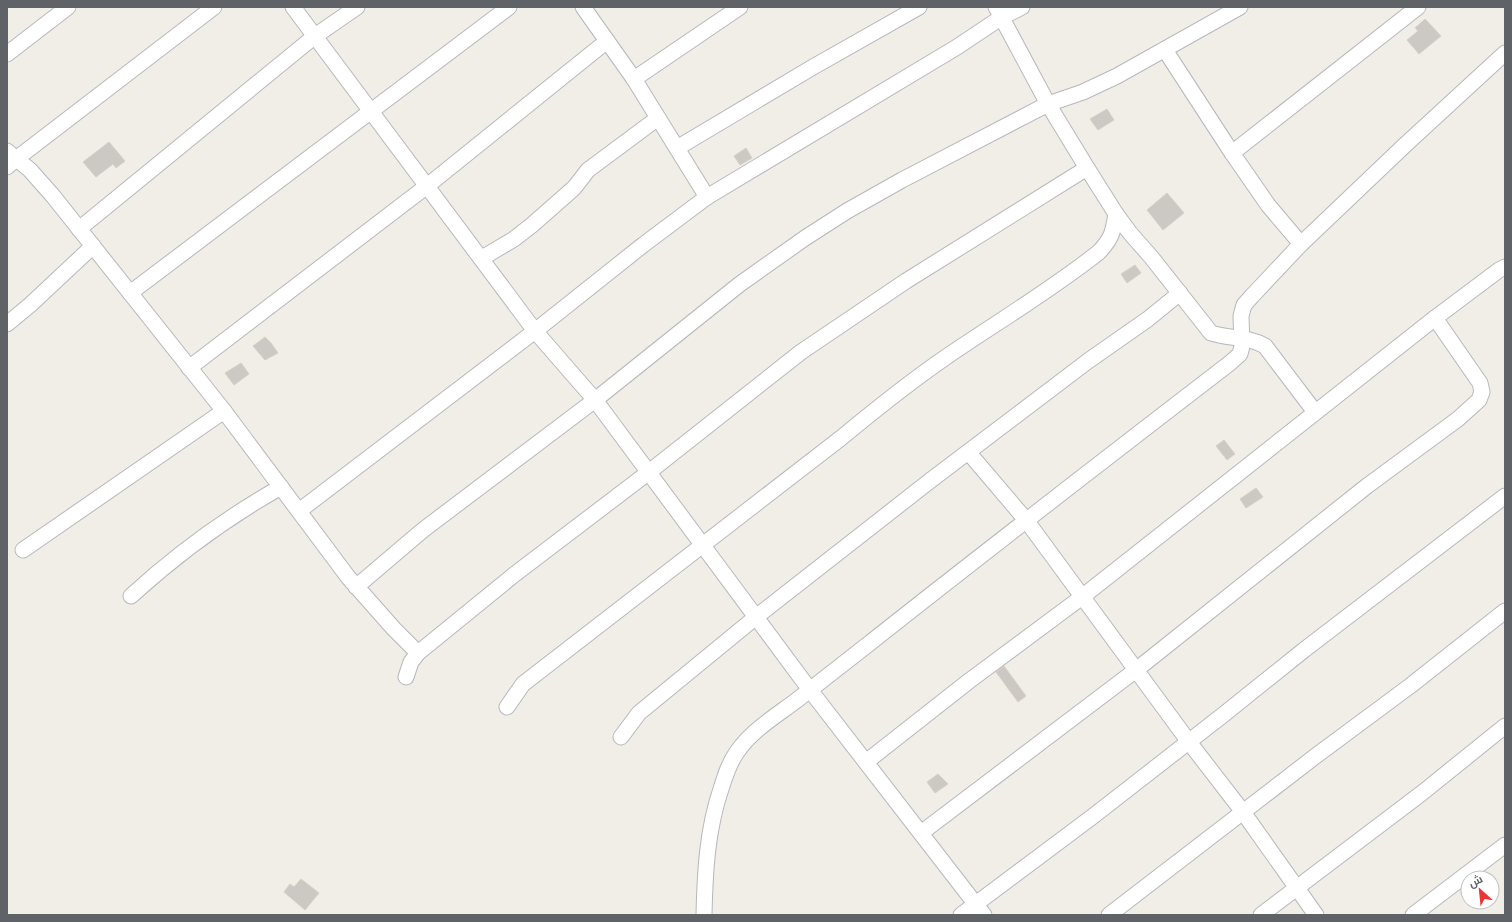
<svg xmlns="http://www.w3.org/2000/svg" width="1512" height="922" font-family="'Space Grotesk',Cairo,sans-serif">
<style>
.building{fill:#ccc9c5;stroke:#d6d0c6}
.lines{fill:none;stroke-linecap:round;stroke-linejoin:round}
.street-casing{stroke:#b5b8bc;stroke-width:17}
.street{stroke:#fff;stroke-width:15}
</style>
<rect width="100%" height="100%" fill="#f1eee8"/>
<g class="building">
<polygon points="1425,19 1441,36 1419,54 1407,40 1418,31 1415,28"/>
<polygon points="1107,109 1114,120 1098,130 1090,119"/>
<polygon points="109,142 125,161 116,168 113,164 96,177 83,162"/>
<polygon points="746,148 752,158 740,165 734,156"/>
<polygon points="1167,193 1184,213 1163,230 1147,210"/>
<polygon points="1135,265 1141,273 1127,283 1121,274"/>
<polygon points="265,337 271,343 278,353 265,360 253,346"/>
<polygon points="241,363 249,374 234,385 225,373"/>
<polygon points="1224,440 1235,454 1227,460 1216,446"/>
<polygon points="1256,488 1263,497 1246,508 1240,499"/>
<polygon points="1004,666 1026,696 1018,702 996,672"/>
<polygon points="938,774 948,784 935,793 927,782"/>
<polygon points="301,879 319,893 305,910 284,892 290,884 294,887"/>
</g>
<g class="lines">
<g class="street-casing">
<g id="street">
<polyline points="293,7 535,331 595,400 810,690 984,915"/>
<polyline points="583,7 634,79 707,197"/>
<path d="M996,7L1048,104L1087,168L1116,214L1130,233L1152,258L1211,333C1229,339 1248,336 1265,346L1315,412"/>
<polyline points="1165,50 1232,153 1268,205 1301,244"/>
<polyline points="7,54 68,7"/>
<polyline points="634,79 740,7"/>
<polyline points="677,148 813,67 919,7"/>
<polyline points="7,151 30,170 53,196 224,411 348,577 394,629 418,653"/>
<polyline points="1232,153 1418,7"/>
<polyline points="7,167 16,159 214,7"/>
<polyline points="79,229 315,36 357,7"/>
<polyline points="482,258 514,239 532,225 574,188 588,170 658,118"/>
<polyline points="130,293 509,7"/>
<polyline points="7,324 30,305 93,246"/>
<polyline points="189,368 427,186 607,41"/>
<polyline points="969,453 1026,520 1189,742 1243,812 1316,915"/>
<polyline points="299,511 535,331 643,245 707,197 957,47 1002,17 1022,7"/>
<polyline points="23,550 224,411"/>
<polyline points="356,587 423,530 595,400 740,284 805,238 847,211 902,180 1048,104 1083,92 1117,76 1240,7"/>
<path d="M131,596C177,554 226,518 281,487"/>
<polyline points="406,677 411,662 418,653 515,574 649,472 801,352 906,281 1087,168"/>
<path d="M507,707L523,684L841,438C876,409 911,381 949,355C999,321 1051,290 1099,252C1112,238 1113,232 1116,214"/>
<polyline points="621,737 639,713 756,617 931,480 1088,361 1148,319 1180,293"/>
<polyline points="866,762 969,681 1082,597 1435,318 1499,270 1505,267"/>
<polyline points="921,833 1136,670 1367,486 1458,419 1479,400 1482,392 1480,383 1435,318"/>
<path d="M704,915C705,872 707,830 721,789C725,776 729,763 737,752C752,730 776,716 797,700C820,682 843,664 866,646C987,550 1108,457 1230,363L1240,354L1242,346L1241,316L1244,305L1252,296L1301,244L1405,145L1505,53"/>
<polyline points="961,915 1092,817 1223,715 1304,650 1505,496"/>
<polyline points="1109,915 1317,755 1410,686 1505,611"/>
<polyline points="1261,915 1422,793 1505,726"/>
<polyline points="1413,915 1505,845"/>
</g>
</g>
<use href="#street" class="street"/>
</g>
<rect width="1512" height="922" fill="none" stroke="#5f6368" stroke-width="16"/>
<g transform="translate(1480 890) rotate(333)"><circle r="19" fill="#ffffff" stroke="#bfc1c3"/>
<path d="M0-3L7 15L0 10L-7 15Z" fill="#eb3634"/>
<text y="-6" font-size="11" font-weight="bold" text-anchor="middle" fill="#5f6368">ش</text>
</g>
</svg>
